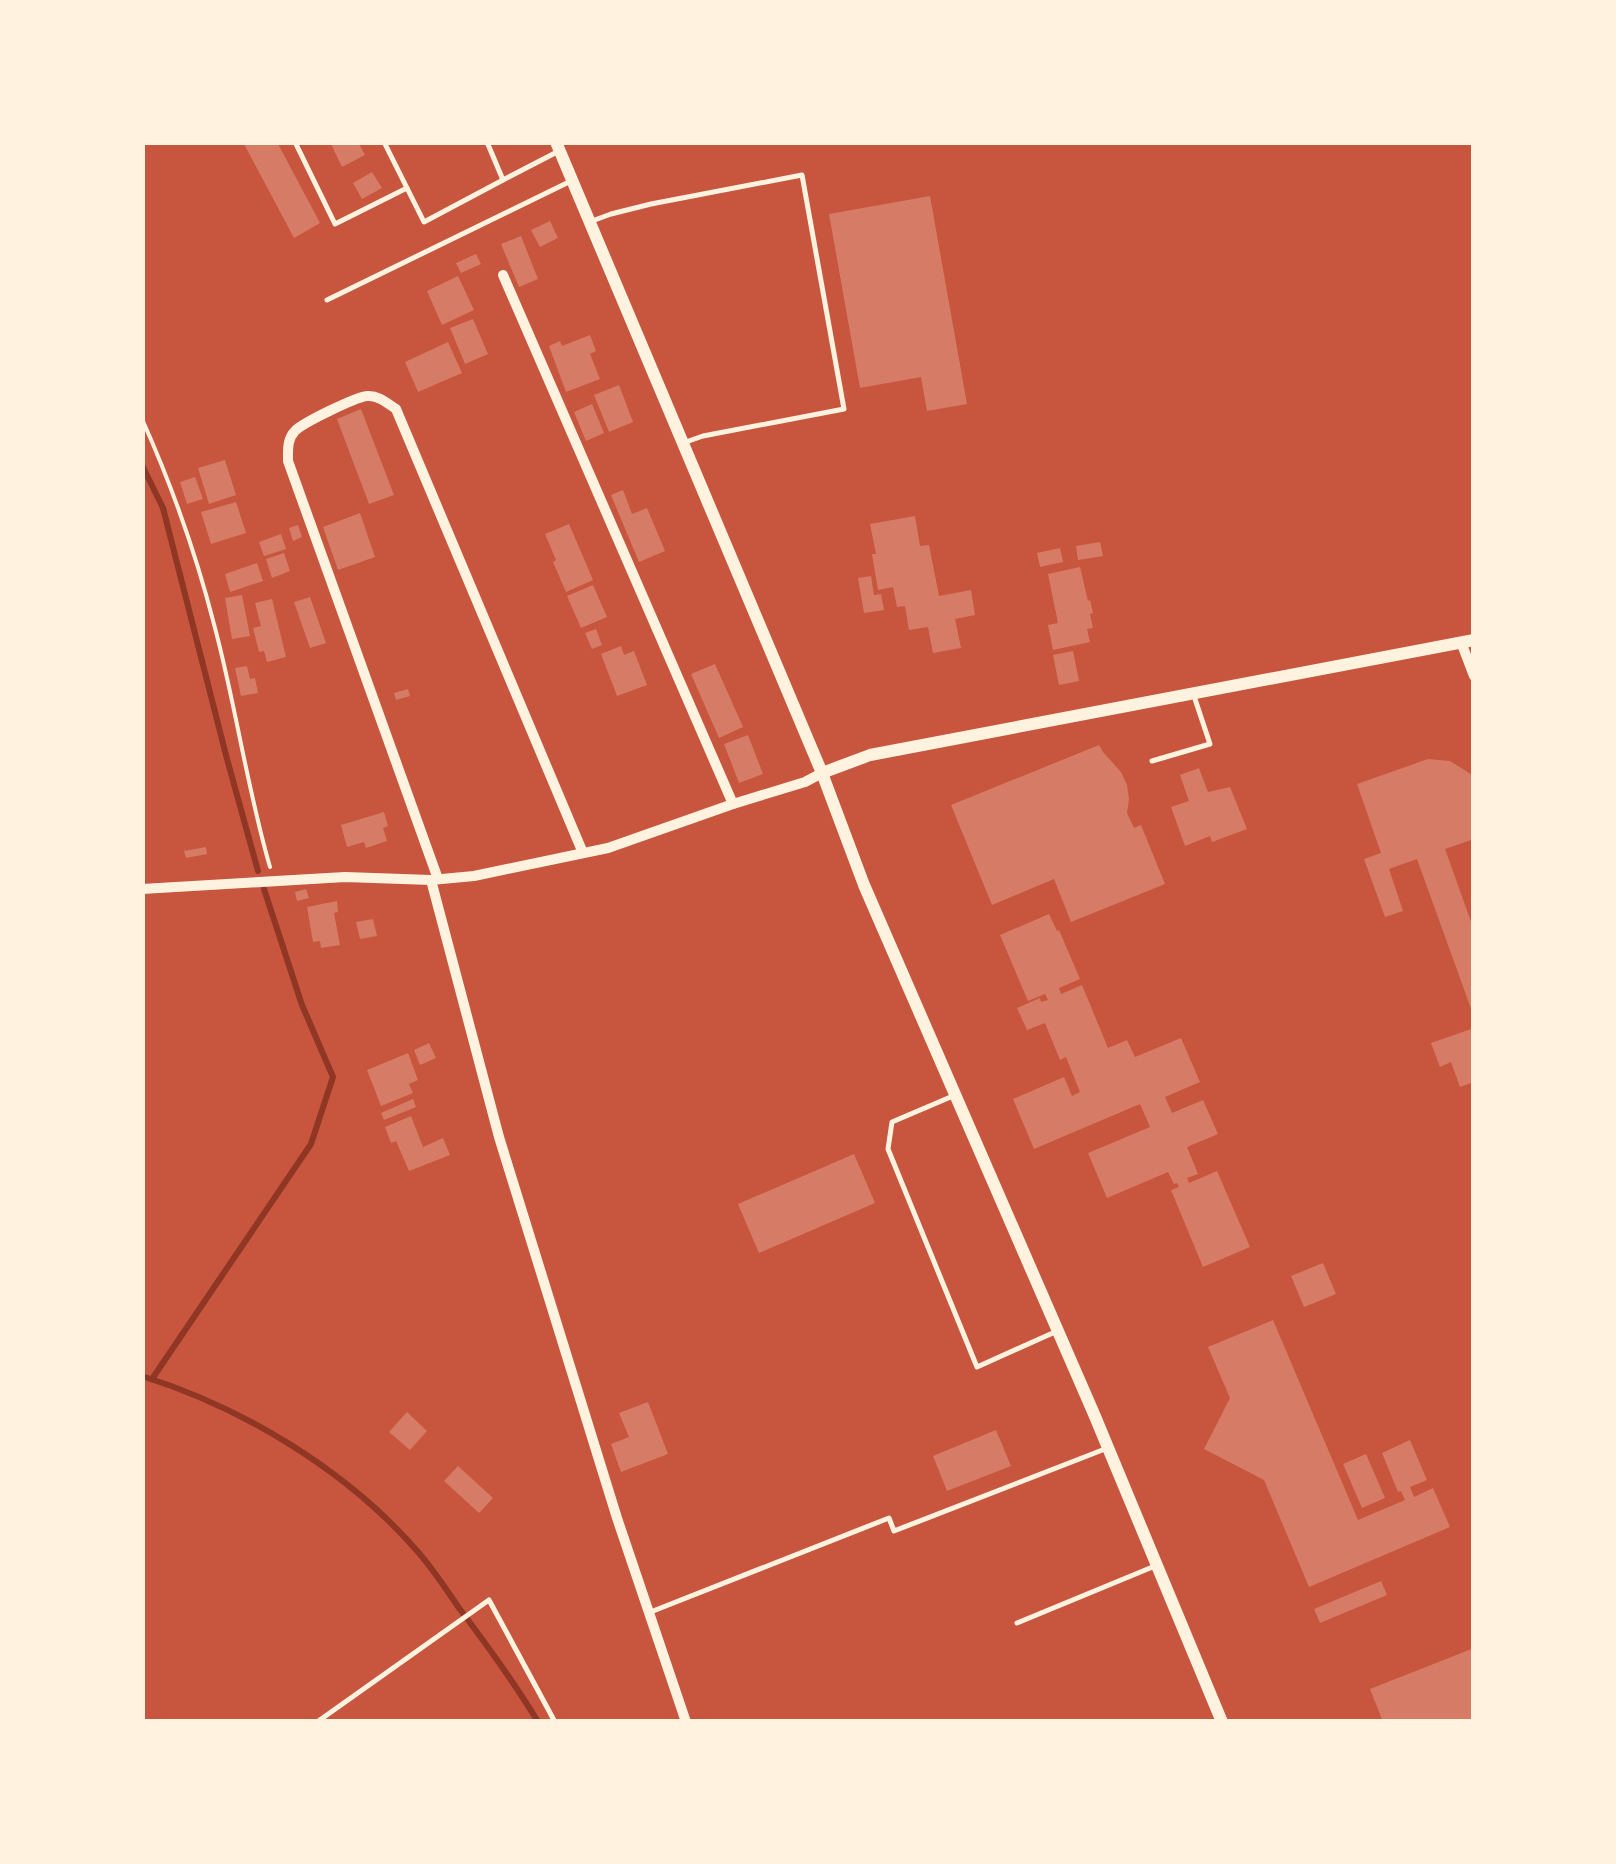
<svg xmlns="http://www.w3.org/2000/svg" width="1616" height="1864" font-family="Helvetica,sans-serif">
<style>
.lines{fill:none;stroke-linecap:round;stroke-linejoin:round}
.stream{stroke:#8f3625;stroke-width:6}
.building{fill:#d67c66}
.path{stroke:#fff3e0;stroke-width:4}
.service{stroke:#fff3e0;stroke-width:5}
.minor{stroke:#fff3e0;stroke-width:10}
.tertiary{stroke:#fff3e0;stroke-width:12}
</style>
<rect width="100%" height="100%" fill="#c8553d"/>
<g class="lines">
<g class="stream">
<polyline points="142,465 163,508 227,759 258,871"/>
<path d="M142,1376C244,1408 348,1471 418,1552C433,1569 446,1589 459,1608C487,1645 514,1682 538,1722"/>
<polyline points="152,1379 311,1144 333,1077 302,1005 264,889"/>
</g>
</g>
<g class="building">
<polygon points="243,142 277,142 320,223 294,238"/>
<polygon points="330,142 358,142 365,155 342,167"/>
<polygon points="372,172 382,188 362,199 353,183"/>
<polygon points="930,196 967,404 927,411 921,377 860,388 829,214"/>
<polygon points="550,221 558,238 540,247 531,230"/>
<polygon points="521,236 538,279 519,287 501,244"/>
<polygon points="476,254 481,264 461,273 456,263"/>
<polygon points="458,276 474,310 442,325 427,291"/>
<polygon points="473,319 488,354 465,364 450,328"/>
<polygon points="590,335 596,351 590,354 600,379 566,392 549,346 560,341 562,346"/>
<polygon points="448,342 462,373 418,392 405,362"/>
<polygon points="619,385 633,422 609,432 594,395"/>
<polygon points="592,404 604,433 586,441 574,412"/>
<polygon points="361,409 394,495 369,504 337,419"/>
<polygon points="225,460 236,495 209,504 198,468"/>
<polygon points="195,477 203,499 187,504 180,482"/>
<polygon points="623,490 632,514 647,508 665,551 639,562 611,495"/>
<polygon points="236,502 246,533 211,544 201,512"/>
<polygon points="360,513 375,557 338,570 323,527"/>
<polygon points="915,516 920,546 929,545 939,596 971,590 975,615 955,619 961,648 933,653 928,627 909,630 905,606 897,607 893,587 878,590 872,554 876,554 870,524"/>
<polygon points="569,524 593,580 566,592 553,562 556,560 545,534"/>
<polygon points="298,525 302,537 293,541 289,528"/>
<polygon points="281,534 286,549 264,556 259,542"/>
<polygon points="1100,542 1103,556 1078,560 1076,546"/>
<polygon points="1060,548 1063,562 1040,567 1037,553"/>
<polygon points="284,553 290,571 272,578 266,559"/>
<polygon points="257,563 263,581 230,592 225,574"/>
<polygon points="1080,567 1088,601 1090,600 1093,613 1090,614 1093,628 1087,629 1090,642 1053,650 1048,625 1058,623 1048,574"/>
<polygon points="871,576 874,595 881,594 884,610 864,613 858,578"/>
<polygon points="593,585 607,617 581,628 567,596"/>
<polygon points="242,595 250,636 232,639 225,598"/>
<polygon points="310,597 326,643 310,648 294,602"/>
<polygon points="272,599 286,657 267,662 264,651 259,652 253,628 261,626 255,603"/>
<polygon points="596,629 602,645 592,649 585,633"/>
<polygon points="621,646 624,655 634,651 647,685 617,696 601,654"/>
<polygon points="1073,651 1079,681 1059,685 1053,655"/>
<polygon points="715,664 743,727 719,738 691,674"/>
<polygon points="247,666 250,679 255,678 258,693 241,696 235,668"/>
<polygon points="408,689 410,696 396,700 394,693"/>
<polygon points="748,735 763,774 739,783 724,744"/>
<polygon points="1099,745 1103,752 1121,772 1127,785 1129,799 1127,813 1134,828 1141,825 1165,884 1071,922 1054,879 992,905 951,805"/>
<polygon points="1428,759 1450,761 1474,776 1474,839 1445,849 1474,930 1474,1017 1417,859 1389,869 1403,911 1385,917 1364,859 1381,853 1357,784"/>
<polygon points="1199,768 1208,792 1230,787 1247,829 1212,842 1210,836 1185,846 1171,807 1189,801 1180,775"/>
<polygon points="384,812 388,826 383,828 387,841 366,848 364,842 347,847 341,825"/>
<polygon points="206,847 207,854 186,858 184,851"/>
<polygon points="306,889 309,898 297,901 295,892"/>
<polygon points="337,901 338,912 334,913 340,945 321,948 320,941 313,942 307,907"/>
<polygon points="1049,914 1057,931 1059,930 1080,979 1059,988 1061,994 1082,985 1108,1048 1127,1040 1135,1057 1181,1038 1200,1082 1165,1097 1172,1113 1203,1100 1218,1134 1187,1147 1198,1174 1187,1178 1189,1183 1217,1171 1250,1247 1203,1267 1171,1190 1179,1187 1177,1183 1174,1184 1168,1172 1107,1198 1088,1153 1150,1127 1140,1104 1034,1149 1013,1099 1064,1077 1072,1096 1080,1092 1066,1057 1060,1060 1045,1023 1027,1030 1017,1008 1040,998 1041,1002 1048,1000 1045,994 1028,1001 1000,935"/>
<polygon points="373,919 377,936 360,939 356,922"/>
<polygon points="1474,1028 1474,1082 1460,1087 1451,1062 1440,1067 1431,1043"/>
<polygon points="429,1043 436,1058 420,1065 414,1050"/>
<polygon points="408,1053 418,1080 409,1084 413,1093 381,1106 367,1070"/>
<polygon points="413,1099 416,1107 384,1120 381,1113"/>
<polygon points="411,1116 423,1147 443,1138 450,1155 409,1171 396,1141 391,1143 385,1127"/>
<polygon points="854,1154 875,1203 759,1253 738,1204"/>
<polygon points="1323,1263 1336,1294 1304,1307 1291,1276"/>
<polygon points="1273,1320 1358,1520 1405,1500 1401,1491 1398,1492 1382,1453 1410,1440 1427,1480 1410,1487 1414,1497 1433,1488 1450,1527 1309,1587 1264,1480 1204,1449 1230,1398 1208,1347"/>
<polygon points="648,1402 668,1454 621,1472 611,1444 629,1437 619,1413"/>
<polygon points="407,1412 427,1431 410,1450 389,1432"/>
<polygon points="996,1430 1011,1466 947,1491 933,1456"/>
<polygon points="1366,1454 1385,1498 1362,1508 1343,1464"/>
<polygon points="458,1466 493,1498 479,1513 444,1481"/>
<polygon points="1381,1581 1387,1595 1320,1623 1314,1609"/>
<polygon points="1474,1648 1474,1721 1383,1722 1370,1689"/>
</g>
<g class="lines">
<path class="path" d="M142,419C172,486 197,557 215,628C236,707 247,788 270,867"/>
<g class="service">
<polyline points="295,142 335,224 407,188"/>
<polyline points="384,142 424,222 503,180"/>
<polyline points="487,142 503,180 557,152"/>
<polyline points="592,221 611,214 651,204 802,175 844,409 703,436 683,443"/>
<polyline points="327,300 571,181"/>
<polyline points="1152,761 1210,744 1194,696"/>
<polyline points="953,1096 892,1122 888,1149 977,1367 1055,1332"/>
<polyline points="648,1613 889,1518 894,1531 1105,1449"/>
<polyline points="1017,1623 1155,1566"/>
<polyline points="317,1722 489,1600 555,1722"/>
</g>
<g class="minor">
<polyline points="503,275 733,804"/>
<polyline points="1461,642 1474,676"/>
<path d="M438,879L288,461C288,450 287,439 295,431C302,423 356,397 367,396C378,395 387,403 396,409L583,853"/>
<polyline points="431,880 499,1137 617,1518 686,1722"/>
<polyline points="142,889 345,877 431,880 474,876 608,848 733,804 805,782 822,773"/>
</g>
<g class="tertiary">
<polyline points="556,142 822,773 864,885 1094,1414 1222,1722"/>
<polyline points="822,773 870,755 1474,640"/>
</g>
</g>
<rect width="1616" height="1864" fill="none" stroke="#fff3e0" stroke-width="290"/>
</svg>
